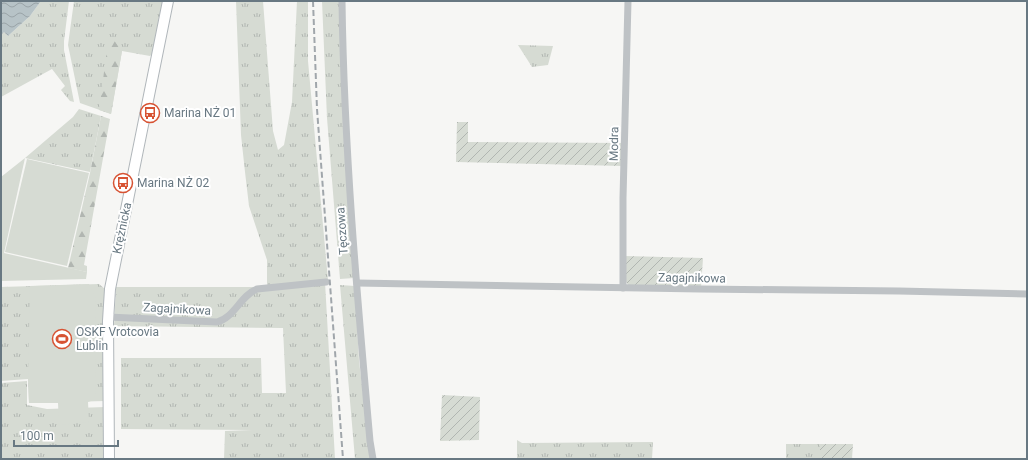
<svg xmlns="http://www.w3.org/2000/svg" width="1028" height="460" font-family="Roboto,sans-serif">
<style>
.grass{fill:url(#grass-tufts)}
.forest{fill:url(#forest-firs)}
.park{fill:#d6dbd3}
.garden{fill:url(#garden-furrows)}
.water{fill:url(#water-waves)}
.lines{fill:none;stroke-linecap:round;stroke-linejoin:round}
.secondary-casing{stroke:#b0b6ba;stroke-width:12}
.street{stroke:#bec2c5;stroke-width:7}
.secondary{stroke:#fff;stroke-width:10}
.rail{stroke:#a0a6ab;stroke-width:2;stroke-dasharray:6 3;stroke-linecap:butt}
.labels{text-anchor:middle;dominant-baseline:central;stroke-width:4;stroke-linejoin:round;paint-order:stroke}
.poi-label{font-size:12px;fill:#687882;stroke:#fff;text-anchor:start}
.street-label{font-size:12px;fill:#687882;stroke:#fff}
</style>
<defs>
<pattern id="grass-tufts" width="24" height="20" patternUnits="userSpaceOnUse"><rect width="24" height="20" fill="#d6dbd3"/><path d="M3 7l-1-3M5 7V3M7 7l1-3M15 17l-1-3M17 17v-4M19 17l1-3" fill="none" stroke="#b1b6b1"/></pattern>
<pattern id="forest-firs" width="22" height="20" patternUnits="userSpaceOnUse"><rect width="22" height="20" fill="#d6dbd3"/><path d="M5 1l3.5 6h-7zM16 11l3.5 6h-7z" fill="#b1b6b1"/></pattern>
<pattern id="garden-furrows" width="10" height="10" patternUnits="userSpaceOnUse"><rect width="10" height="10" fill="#d6dbd3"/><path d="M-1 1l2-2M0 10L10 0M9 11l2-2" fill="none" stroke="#b1b6b1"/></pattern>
<pattern id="water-waves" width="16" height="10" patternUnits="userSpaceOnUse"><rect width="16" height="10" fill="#b7c3c7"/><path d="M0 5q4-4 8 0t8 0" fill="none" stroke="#99a3a7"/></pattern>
</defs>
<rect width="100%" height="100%" fill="#f6f6f4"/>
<g class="grass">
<polygon points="41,1 69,1 64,41 64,50 74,102 70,101 61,90 65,86 52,69 1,97 1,35 4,32 8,36 30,16"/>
<polygon points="74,1 164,1 156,50 150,56 122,51 111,114 80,103 68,45"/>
<polygon points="236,1 263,1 273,131 278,150 284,145 292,102 297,1 308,1 308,61 328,280 325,282 335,459 224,459 225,431 252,430 121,429 121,358 261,358 262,393 286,393 283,328 114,326 116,287 267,287 267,260 249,206 245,172 241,135"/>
<polygon points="322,1 340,1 354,278 340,279 327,118"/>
<polygon points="518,45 553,46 548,65 532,67"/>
<polygon points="79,109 101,116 90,172 25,158 73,117"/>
<polygon points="99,284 105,289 105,401 29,403 28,379 1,381 1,287"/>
<polygon points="340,285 355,286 359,361 371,459 355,459"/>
<polygon points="27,381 27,405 47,409 105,407 104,459 1,459 1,383"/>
<polygon points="517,440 522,443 653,442 652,459 517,459"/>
<rect x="786" y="444" width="34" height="15"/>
</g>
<g class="forest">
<polygon points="113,39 122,51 111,114 99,110 108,42"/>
<polygon points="101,116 110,119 84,265 87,266 87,272 68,268 90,173"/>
</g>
<g class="park">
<polygon points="25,158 4,253 87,272 86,279 1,281 1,177"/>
<polygon points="27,159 89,173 67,266 5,252"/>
<polygon points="89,284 96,299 95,396 91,401 88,402 89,422 59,425 58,403 29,403 28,379 30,286"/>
</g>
<g class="garden">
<polygon points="457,122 468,122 468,142 624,143 622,166 456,162"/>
<polygon points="625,256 703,258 701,288 629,286 626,282"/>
<polygon points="442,395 480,397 479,440 440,441"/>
<polygon points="820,444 853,444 852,459 820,459"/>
</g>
<polygon class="water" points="1,1 41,1 30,16 8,36 4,32 1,35"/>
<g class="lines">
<g class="secondary-casing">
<polyline id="secondary" points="109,459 108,321 110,289 168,1"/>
</g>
<g class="street">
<path d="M342,1C344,148 357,295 370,441L373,459"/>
<polyline points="357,283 700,289 899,291 1027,294"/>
<polyline points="623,288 623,198 628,1"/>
<path d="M108,317L217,322C235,317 240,296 257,289L326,282"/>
</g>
<use href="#secondary" class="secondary"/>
<polyline class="rail" points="313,1 317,109 343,459"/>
</g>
<defs>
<g id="bus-ring" transform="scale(1)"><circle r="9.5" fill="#fff" stroke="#d75333" stroke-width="1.5"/><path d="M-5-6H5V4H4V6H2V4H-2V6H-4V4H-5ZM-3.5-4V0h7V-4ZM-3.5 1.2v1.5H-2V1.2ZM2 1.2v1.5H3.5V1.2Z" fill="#d75333"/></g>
<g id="stadium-ring" transform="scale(1)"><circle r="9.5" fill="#fff" stroke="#d75333" stroke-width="1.5"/><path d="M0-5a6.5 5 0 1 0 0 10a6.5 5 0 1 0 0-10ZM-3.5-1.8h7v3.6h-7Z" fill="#d75333"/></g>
</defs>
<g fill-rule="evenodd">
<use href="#bus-ring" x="150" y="113"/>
<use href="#bus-ring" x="123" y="183"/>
<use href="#stadium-ring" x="62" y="339"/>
</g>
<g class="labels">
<g class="poi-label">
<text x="164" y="113">Marina NŻ 01</text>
<text x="137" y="183">Marina NŻ 02</text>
<text x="76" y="332">OSKF Vrotcovia<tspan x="76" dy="14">Lublin</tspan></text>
</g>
<g class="street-label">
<text transform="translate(614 144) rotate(-89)">Modra</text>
<text transform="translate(122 228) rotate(-78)">Krężnicka</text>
<text transform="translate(342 231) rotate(-94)">Tęczowa</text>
<text transform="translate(692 278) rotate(1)">Zagajnikowa</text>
<text transform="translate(177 309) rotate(3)">Zagajnikowa</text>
</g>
</g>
<rect width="1028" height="460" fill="none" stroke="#687882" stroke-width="4"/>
<path d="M14 440v6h104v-6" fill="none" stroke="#687882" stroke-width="2"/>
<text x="20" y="440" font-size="12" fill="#687882" stroke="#ffffff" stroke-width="3" paint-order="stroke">100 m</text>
</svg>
